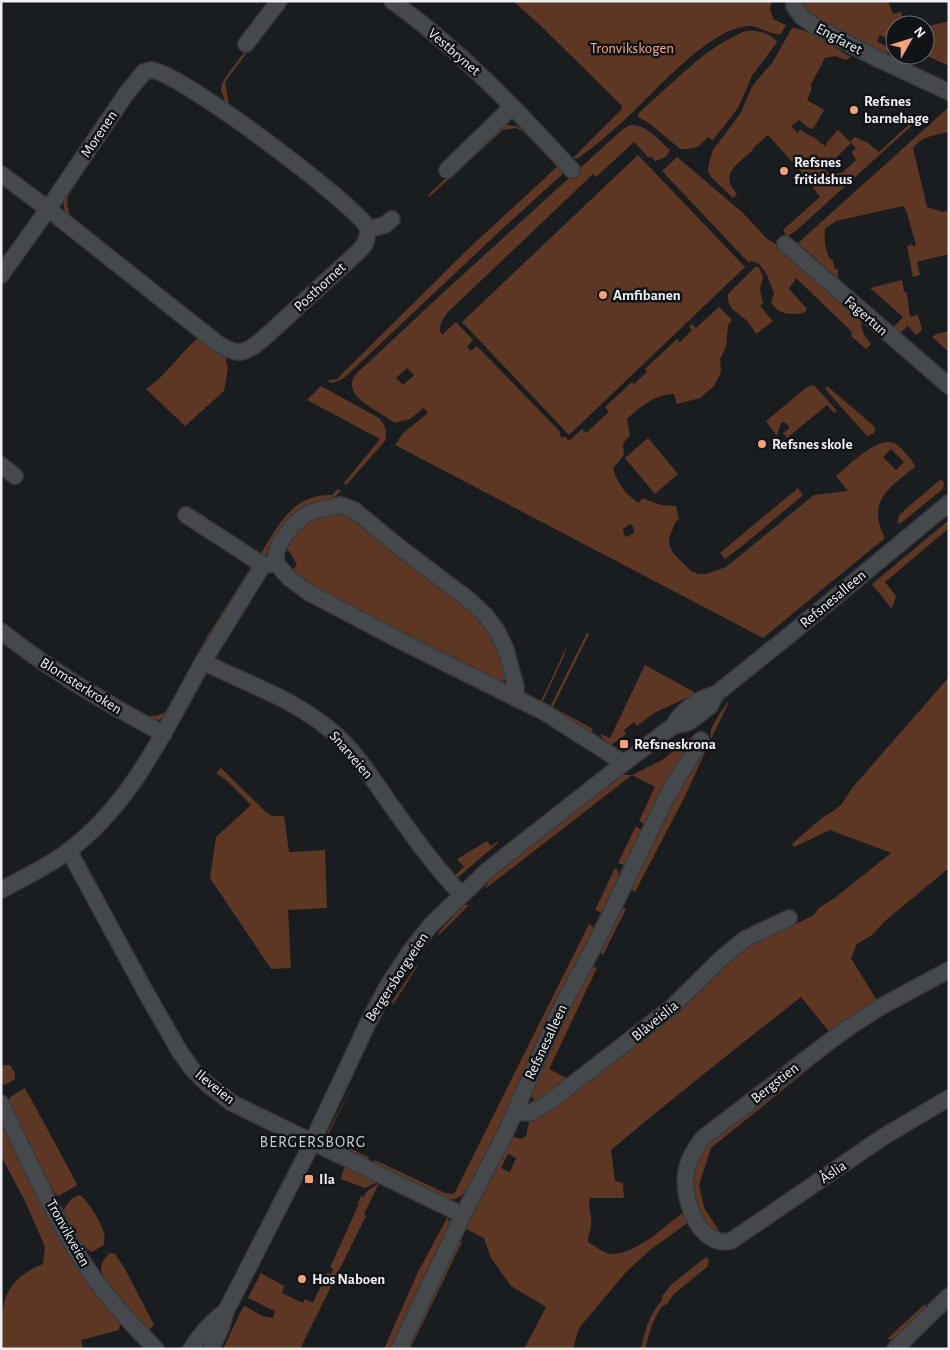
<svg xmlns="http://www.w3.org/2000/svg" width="950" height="1350" font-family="'Alegreya Sans',sans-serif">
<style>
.green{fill:#5d3723;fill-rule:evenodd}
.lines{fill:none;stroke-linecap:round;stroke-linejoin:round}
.street-casing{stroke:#383a3c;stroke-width:18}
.secondary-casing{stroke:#383a3c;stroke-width:18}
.street{stroke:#46494c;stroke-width:15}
.secondary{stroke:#46494c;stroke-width:15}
.poi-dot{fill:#f1a27b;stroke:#111416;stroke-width:2}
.labels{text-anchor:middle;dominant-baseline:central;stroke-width:5;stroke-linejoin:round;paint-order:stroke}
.street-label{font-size:15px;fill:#edeff1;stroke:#111416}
.park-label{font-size:15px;fill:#faac86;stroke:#111416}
.poi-label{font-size:15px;font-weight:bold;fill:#edeff1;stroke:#111416;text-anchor:start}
.neighbourhood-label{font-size:16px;letter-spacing:1px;fill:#c6cace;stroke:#111416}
</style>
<rect width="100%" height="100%" fill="#1a1d20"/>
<g class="green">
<path d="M513,1H772L770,8L773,19L786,25L781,34C770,36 759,25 748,26C710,29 660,86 633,112C615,129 596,145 577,159L573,158L621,110L622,106L540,25Z"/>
<polygon points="801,1 888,1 893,14 901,12 905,25 895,25 895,42 880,35 877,41 891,49 886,54 814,18 804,8"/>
<polygon points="949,21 949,66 925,55 925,27"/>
<path d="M792,28C808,28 836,49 851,57L846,60L835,56L825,58L811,84V91L807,100L824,110L813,129L807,127L799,120L791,126L798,133L800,129C805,133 809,135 815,138C819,141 821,144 826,146L827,142L838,130L850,142L855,137L868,143L879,152L914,120L919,119L798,229L787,237L783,230L820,197L803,174L768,135L752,149L753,150C745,158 725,170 730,183C731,187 735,191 737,194L733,198L712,178L708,172L709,163L713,150L740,114L753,85L772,63ZM851,143L856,148L852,152L856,160L843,172L836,174L834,178L831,177L825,169Z"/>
<path d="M746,31C757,30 771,33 777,42L752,76L738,108L713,140L708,137C698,148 696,149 680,149L649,123L638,117V114C650,102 663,91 675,80C699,59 716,43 746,31Z"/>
<polygon points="246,50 248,51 225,82 229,104 261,126 260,128 227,107 221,90 222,83 228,74"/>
<path d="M949,107V132C935,135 922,136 913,148L927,207L943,212L949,210V254L917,262L920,275L913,277L907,246L912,244L914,247L916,245L906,210L903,206L836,221L825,229C824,238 825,250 830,259H832L835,269H838V278L798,243Z"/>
<path d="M504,125C526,124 536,141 550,156L548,157L522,130L515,128L503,130L428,198L431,192L498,129Z"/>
<path d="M630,125C646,124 659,140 670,150C668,157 662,159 655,161L651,156L649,158L634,142L596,177L593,174L447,313C442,321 437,327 442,335L456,322L473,340L467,347L471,351L477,346L561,433L559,435L563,438L565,436L569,441L582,429L586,433L609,412L605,407L632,382L634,384L647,372L645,369L677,339L680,342L692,330L689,327L692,324L696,328L719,307L732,320L728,325L726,347L720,359L721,372L714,386L700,398L677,404L674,394C657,393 638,408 627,419L630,435L623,444L624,455L613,468C618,484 625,494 639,503L642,498L661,505L676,506L679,520L676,521L669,538L670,547L674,554L691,571L699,574H706L726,567L814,495L848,491L836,476C848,466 877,436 894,443C898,445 903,450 906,454C910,458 913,461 915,467C889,488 866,501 885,538L763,638L395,445L403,433L428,413L424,408L410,419L394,423C382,411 338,397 356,374L446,290L623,129ZM407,368L414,375L403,385L396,378ZM891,449L904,462L896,470L883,457ZM630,524L633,526L634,533L627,537L624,535L623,529Z"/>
<polygon points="638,155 745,267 569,435 462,322"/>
<path d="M677,157L743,213L766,238L782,248L861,319C861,330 863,335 871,344L866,349L851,336L852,332L796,278L789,289L807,309L804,313C791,315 778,315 771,302L774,293L766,273L759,264L751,261L749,263L662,171Z"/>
<polygon points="560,164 566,171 502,229 344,378 333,383 326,381 337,379 345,371 464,253"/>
<path d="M75,181L76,182C67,195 65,200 70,215L157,286L150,283L66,215C60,198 65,194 75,181Z"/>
<path d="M755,267H759L763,277L760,289L763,303L760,306L773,321L756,334C753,329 750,324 746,320C737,311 727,310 728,294Z"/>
<polygon points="902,280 904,292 906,292 907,295 910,317 918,315 922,330 916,335 908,326 900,333 893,328 903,317 870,288"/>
<polygon points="949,331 949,352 932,337 936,334"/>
<path d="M198,338L225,356L228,368L224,391L185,426L146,389C166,376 179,354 198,338Z"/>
<polygon points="814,385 837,411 834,413 827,405 787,438 783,433 789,429 789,426 784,422 781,423 777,436 766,421 807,387"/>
<path d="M321,386L379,418C386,426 387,431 385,441L346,485L344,483L380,439L307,400Z"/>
<polygon points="827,386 874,426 875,430 873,434 867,436 827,391 825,388"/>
<polygon points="648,438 678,474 655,494 625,458"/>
<polygon points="941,479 944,483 943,489 901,523 899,523 897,522 900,514"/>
<polygon points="798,488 803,495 741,547 725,559 720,553"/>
<path d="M338,489L341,491L333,498L289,523L265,556L261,559L258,558C277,528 291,494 332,495Z"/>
<polygon points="329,510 352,514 467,604 493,632 507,676 505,680 500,682 322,593 291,571 297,565 290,552 282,548 293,529"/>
<polygon points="949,520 949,528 885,582 896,596 892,609 872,584"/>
<polygon points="254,563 257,566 198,658 196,657 208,635"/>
<polygon points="503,624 513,644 524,692 541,701 567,646 564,656 543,701 538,704 523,693 501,627"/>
<path d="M587,633L589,634L553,707L593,729L591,732C580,726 554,716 551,705Z"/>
<polygon points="645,665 694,692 693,695 654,713 637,726 634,722 624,730 626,734 611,745 601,737 601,734 610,738"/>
<polygon points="190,670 190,673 167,715 159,720 148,718 97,689 96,687 148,716 156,716 166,712"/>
<path d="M949,677V868L885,921L872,935L857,944L851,958L879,1004L831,1034L801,997C737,1047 673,1098 611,1150L615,1181L623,1183L624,1198H590C587,1208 593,1216 591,1226C590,1232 588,1235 588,1242C595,1246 604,1254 613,1254C637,1253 663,1228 681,1214L689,1215L690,1221L650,1250L627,1271L579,1328L573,1349H524L546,1307L511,1286L491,1258L484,1238L468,1230L465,1225L510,1136L521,1139L526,1136L530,1117L685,1001C696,997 701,994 703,982L750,940L793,921L796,924L814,915L819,908L836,897L891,853L830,830L794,847L792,844L823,817L832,812L841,805L853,787ZM508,1154L516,1158L510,1172L501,1168Z"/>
<path d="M729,702L711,739C708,727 721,713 727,703Z"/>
<polygon points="693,736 697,737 648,824 644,824 639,821 655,787 632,775 485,889 489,880 530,846 623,775 632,775 662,760"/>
<polygon points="707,748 684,798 635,892 630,888 678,785 703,749"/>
<polygon points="221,768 267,813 272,816 284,816 289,852 325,850 327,908 288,910 291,968 271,969 210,878 216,837 251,805 227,781 216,773"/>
<polygon points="636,826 644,832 629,864 624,865 618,863"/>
<polygon points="487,841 491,846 498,841 498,843 456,879 453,877 464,867 457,859"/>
<polygon points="615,868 618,871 620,881 602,913 595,910"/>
<polygon points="464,905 469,905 438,936 439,932"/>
<polygon points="620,907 626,909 603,955 598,949"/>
<path d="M589,924L596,929L478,1175C470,1186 462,1202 447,1199L375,1164L374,1162L375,1160L445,1193L454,1194Z"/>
<polygon points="418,965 393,1005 392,1001 416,966"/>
<polygon points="593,966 597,968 549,1069 572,1081 537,1105 529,1092 556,1030 590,969"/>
<polygon points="898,1002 901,1005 875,1020 831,1051 711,1148 699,1185 704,1207 722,1236 711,1230 695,1209 689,1177 701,1148 799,1068"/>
<polygon points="4,1065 10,1065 15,1073 15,1079 5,1085 1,1083 1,1068"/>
<path d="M357,1077L329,1132L332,1139L370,1158L368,1159C361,1158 334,1147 330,1142C328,1140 328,1136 327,1133Z"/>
<path d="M25,1088L77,1184L76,1186L58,1196C48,1189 13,1116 9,1102L10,1097Z"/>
<path d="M1,1120C36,1190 67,1264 120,1322L119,1330L81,1340L83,1349H1C1,1308 0,1281 43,1264L45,1247L25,1201L1,1156Z"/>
<polygon points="348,1165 378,1179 376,1183 365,1188 341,1179 343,1170"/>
<polygon points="379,1183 364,1214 366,1216 300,1349 223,1349 242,1309 245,1306 262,1316 273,1318 275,1311 248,1298 261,1273 284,1286 282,1293 303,1303 305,1299 313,1303 327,1273 331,1274 333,1269 330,1267 359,1204 358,1203 361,1196 364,1197 366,1192"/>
<path d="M79,1195C87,1198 101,1223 104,1232C105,1237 104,1241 104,1245L92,1252C78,1245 68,1224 64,1209L71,1199Z"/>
<polygon points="447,1218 450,1221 451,1225 394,1349 384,1349 417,1274"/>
<polygon points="458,1241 462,1242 410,1349 405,1349"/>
<path d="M110,1253L115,1254L124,1267L154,1325L149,1330C140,1321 101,1280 101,1269C101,1262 105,1257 110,1253Z"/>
<path d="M706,1257L709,1260L707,1267L674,1294L667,1304L661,1307L652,1324L645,1349H641C644,1331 650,1314 662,1300V1296L672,1284Z"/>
<polygon points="925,1304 926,1309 896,1340 887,1339"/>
</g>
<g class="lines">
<g class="street-casing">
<g id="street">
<path d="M392,1C459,49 516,109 572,170"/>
<polyline points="794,1 794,6 801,16 816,27 876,58 949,92"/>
<polyline points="246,44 279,1"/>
<path d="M151,70C178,71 353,202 369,229L365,244L359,251L264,338C245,354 238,357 217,343L48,209L126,94L144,72Z"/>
<polyline points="447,170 512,107"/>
<polyline points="1,174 48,209 1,275"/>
<polyline points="369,229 385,225 392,219"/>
<polyline points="785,244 949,386"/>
<polyline points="1,465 15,476"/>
<polyline points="186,515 263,565 272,564"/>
<path d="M1,631C52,672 107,704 164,734"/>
<polyline points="203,662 263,565"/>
<polyline points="515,698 516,687 506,650 497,631 486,616 469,600 399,547 354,510 341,505 314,511 304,516 292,526 280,543 276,553 276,563 288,577 308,592 401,641 544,712 624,763"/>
<polyline points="69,851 145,991 180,1052 193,1070 206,1083 232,1103 463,1215"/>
<path d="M1,890C23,878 47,867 67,852C132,804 164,731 203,662C246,683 291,698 328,728C353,748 370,775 388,801C411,833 434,866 461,894"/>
<path d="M949,970L882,1006L843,1031L703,1138C695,1149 688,1159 686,1173C682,1197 698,1248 731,1241L883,1137L949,1098"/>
<polyline points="515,1112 530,1113 552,1100 671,1008 723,957 745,939 789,918"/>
<polyline points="399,1349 463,1215 505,1134 558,1014 601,933 667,796 701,740"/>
<polyline points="895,1349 949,1296"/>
</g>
</g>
<g class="secondary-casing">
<g id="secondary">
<path d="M673,726C683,709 698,699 716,694"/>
<path d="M1,1103C25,1153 48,1204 76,1251C97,1287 126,1319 156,1349"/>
<path d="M191,1349C201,1333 211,1322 226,1311"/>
<polyline points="211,1349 221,1328 226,1311 306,1155 368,1023 387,987 409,953 430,926 489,869 624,763 673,726 687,723 696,717 710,706 716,694 792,633 949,503"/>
</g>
</g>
<use href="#street" class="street"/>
<use href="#secondary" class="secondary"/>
</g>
<g class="poi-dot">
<circle cx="854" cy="110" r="5"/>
<circle cx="784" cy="171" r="5"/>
<circle cx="603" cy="295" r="5"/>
<circle cx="762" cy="444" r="5"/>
<rect x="619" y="739" width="10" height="10" rx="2.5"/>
<rect x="304" y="1174" width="10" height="10" rx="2.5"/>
<circle cx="302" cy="1279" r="5"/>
</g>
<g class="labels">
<g class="street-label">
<text transform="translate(839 39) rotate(28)">Engfaret</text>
<text transform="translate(454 52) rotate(41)">Vestbrynet</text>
<text transform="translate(99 134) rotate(-56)">Morenen</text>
<text transform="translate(320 287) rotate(-43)">Posthornet</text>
<text transform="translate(866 316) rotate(41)">Fagertun</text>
<text transform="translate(833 599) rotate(-40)">Refsnesalleen</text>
<text transform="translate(81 686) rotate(32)">Blomsterkroken</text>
<text transform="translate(351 755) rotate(49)">Snarveien</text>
<text transform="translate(397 977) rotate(-57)">Bergersborgveien</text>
<text transform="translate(655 1021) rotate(-39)">Blåveislia</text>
<text transform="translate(546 1042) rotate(-65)">Refsnesalleen</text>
<text transform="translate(775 1083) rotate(-38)">Bergstien</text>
<text transform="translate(215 1087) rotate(39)">Ileveien</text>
<text transform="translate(833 1172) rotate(-34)">Åslia</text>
<text transform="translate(68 1233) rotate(61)">Tronvikveien</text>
</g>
<g class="park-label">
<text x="632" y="48">Tronvikskogen</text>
</g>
<g class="poi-label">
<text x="864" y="101">Refsnes<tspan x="864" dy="17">barnehage</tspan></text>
<text x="794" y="162">Refsnes<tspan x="794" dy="17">fritidshus</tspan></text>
<text x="613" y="295">Amfibanen</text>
<text x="772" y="444">Refsnes skole</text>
<text x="634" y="744">Refsneskrona</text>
<text x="319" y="1179">Ila</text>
<text x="312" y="1279">Hos Naboen</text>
</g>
<g class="neighbourhood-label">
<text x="313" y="1142">BERGERSBORG</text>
</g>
</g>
<rect width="950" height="1350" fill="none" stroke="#edeff1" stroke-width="5"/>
<g transform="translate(910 40) rotate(51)"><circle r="24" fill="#111416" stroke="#696c6e"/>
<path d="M0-4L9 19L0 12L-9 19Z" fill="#f1a27b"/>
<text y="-8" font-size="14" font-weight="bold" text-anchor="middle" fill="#edeff1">N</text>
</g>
</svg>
